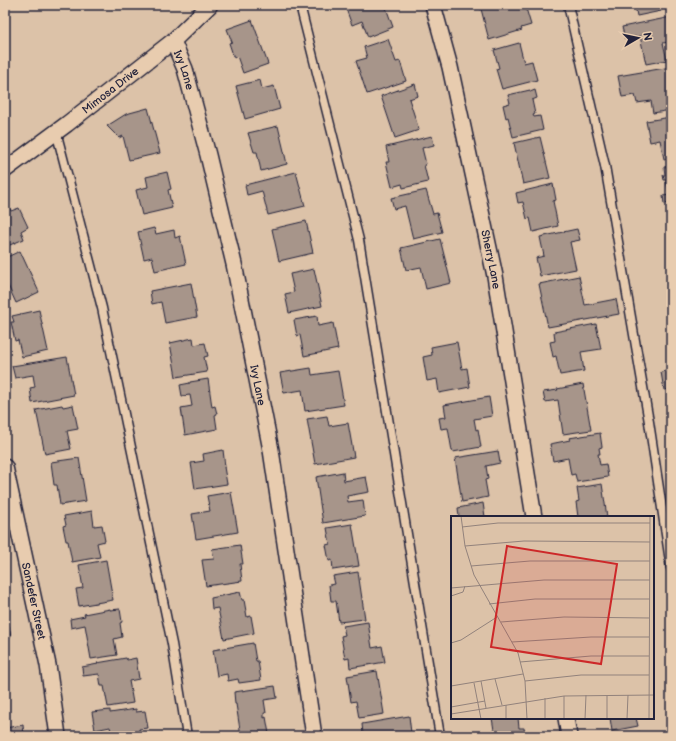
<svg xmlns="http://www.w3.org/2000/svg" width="676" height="741" font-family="'Balsamiq Sans',sans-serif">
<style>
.building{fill:#a7958a;stroke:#22223b}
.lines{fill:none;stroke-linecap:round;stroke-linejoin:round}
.service-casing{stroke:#22223b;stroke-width:11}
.minor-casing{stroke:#22223b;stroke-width:18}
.service{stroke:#e8ccaf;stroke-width:8}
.minor{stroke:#e8ccaf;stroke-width:15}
.labels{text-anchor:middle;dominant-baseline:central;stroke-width:3.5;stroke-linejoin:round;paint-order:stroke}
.street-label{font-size:11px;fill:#22223b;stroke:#e8ccaf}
.inset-road{fill:none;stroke:#92827c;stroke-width:1}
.view{fill:#cd2829;fill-opacity:0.15;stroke:#cd2829;stroke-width:2}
.inset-edge{fill:none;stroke:#22223b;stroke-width:2}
</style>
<rect width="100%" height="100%" fill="#dcc2a8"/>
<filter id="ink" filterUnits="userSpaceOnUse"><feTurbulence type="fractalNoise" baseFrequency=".025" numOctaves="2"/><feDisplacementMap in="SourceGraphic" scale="8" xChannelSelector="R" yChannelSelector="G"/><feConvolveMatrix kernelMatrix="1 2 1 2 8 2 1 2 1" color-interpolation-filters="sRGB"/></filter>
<g filter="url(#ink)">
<g class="building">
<polygon points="355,5 385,5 393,27 368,37 362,21 352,25 346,9"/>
<polygon points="480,5 525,5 531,25 521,28 522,30 489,40"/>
<polygon points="635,5 660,5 661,11 637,16"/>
<polygon points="671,17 671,39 669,42 663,43 667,60 646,64 640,36 625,39 622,27"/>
<polygon points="252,20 268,64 243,73 237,56 234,58 229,43 232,42 227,29"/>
<polygon points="388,39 396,62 400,61 406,81 367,94 356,61 367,58 364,47"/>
<polygon points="519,43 524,63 532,61 537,80 502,89 496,69 499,68 494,50"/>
<polygon points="671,67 671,110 653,113 651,101 637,103 635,95 622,97 618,76"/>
<polygon points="260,80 262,89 274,86 280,109 245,119 236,86"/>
<polygon points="415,84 418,96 409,99 419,130 395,138 381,96"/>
<polygon points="530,90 530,92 535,90 537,98 532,100 535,114 533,115 534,117 540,116 543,130 513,137 508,117 506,118 503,105 510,103 508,95"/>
<polygon points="148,108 160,153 129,160 123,136 119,138 107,126 126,114"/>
<polygon points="671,117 671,158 664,159 660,140 650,142 646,121"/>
<polygon points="278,126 287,164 261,171 257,152 254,152 248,133"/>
<polygon points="432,136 434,145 422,148 426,164 424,165 428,182 403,188 402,184 392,187 386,162 389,162 386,147"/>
<polygon points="540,137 550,178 523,184 514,143"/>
<polygon points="671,166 671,206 670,207 670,203 664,204 663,196 669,195 666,180 664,180 663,175 665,175 664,167"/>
<polygon points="167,172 171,189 168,190 172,208 142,215 136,190 148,187 146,177"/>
<polygon points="296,172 305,206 268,215 262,191 247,195 245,185"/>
<polygon points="553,184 556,200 553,201 558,226 533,232 530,218 527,219 523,202 518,203 516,193"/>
<polygon points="426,190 433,214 437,213 442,232 413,239 405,206 394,209 391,198"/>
<polygon points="7,204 11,211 19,208 28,227 21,231 24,239 5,247 5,205"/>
<polygon points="306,221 313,253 279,261 272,229"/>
<polygon points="154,228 156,234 174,230 175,238 180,236 186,264 155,271 152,257 144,259 138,232"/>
<polygon points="577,229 580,240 570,242 576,269 540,276 536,258 544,256 540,237"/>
<polygon points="440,239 451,283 426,289 421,267 406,270 401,248"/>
<polygon points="20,251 39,292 16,303 5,279 5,258"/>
<polygon points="314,269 322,306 289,313 285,294 294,292 290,274"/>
<polygon points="579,276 585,305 616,299 619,314 548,327 539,284"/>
<polygon points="191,283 197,317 165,323 161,302 152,304 150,291"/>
<polygon points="39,310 48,351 22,357 18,340 15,341 11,322 14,322 12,316"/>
<polygon points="317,316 318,326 333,323 338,349 304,356 300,335 297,336 294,320"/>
<polygon points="596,324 601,349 581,352 584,371 560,375 556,356 553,357 550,342 555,341 554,332"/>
<polygon points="193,338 194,345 205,343 208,356 204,357 207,372 176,377 170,343"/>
<polygon points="457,342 462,369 467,368 470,387 439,393 437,379 427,381 423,357 432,355 431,347"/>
<polygon points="67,357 74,395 32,403 30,388 35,387 33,375 15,378 12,366"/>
<polygon points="311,368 312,375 338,371 344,405 305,411 302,390 284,393 280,373"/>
<polygon points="671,370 671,389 664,390 661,372"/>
<polygon points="208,379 212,407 215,406 217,414 215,415 217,429 185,435 181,408 192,406 190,395 182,396 180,385 190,383 190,382"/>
<polygon points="583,384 591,430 563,434 558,400 545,402 543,392 558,390 557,389"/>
<polygon points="489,397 492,416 474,419 476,430 478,429 481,447 453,452 453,451 452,451 448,428 441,429 439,418 446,417 444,405"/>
<polygon points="62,405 63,407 73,405 78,429 67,431 71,449 45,454 36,410"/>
<polygon points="327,416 329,426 348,423 354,457 315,464 307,419"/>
<polygon points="600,433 602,447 599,448 600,454 598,454 600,465 606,464 608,477 577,482 575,474 571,475 568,458 553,461 550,444 570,440 569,438"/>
<polygon points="223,450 225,467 224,467 227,484 195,489 191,463 204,461 203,454"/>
<polygon points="498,451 500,463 486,466 488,479 485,480 488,497 462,502 455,458"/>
<polygon points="79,458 86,501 60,505 57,485 54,485 51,462"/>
<polygon points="343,472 344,481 366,477 369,492 347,496 348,502 363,500 365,516 323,523 316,477"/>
<polygon points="602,484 607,517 578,517 576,502 579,501 577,488"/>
<polygon points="231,492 238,532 196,539 192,514 210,511 207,496"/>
<polygon points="483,503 485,517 459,517 458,508"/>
<polygon points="92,511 94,526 102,525 105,541 97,543 100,557 72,562 68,541 66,541 63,526 66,525 64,516"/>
<polygon points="352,524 359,566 333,570 332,560 329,561 326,545 330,544 327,528"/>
<polygon points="240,545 243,564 240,564 242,581 206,586 202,560 214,559 212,549"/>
<polygon points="106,560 113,600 79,606 76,589 83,588 79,565"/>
<polygon points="358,572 365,619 339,622 336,601 331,601 329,585 335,584 333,576"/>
<polygon points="240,592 242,600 244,600 247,617 251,616 254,633 224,639 218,608 212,609 211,598"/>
<polygon points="110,609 110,610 120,609 122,622 120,623 122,637 114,639 117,655 91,659 85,625 71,628 70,619 85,616 84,614"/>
<polygon points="368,622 372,648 382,646 385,662 350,668 349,658 345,659 341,636 345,635 343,626"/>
<polygon points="9,626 11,637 5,638 5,627"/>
<polygon points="253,643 256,661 258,661 261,680 239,683 238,679 228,681 227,674 217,676 213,650"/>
<polygon points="126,658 127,660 136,658 139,679 129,681 133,703 108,707 104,686 101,686 99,674 83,676 82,667 98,664 97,663"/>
<polygon points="377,671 384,714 359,718 356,701 351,702 347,676"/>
<polygon points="275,686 277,698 264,700 266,713 264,713 264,718 266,717 269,734 254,736 241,736 236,704 235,704 234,692"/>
<polygon points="136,709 136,712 145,711 148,728 139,729 140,736 112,736 110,727 95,730 92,712 110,710 110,713"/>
<polygon points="409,716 411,733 391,736 361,736 361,734 363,734 362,724"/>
<polygon points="492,718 518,718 519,728 524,728 525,736 495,736"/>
<polygon points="610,718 636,718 638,726 612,731"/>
<polygon points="23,725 24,736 5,736 5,728"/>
<polygon points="640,732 641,736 616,736"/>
</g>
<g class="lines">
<g class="service-casing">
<g id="service">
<polyline points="300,5 359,240 440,736"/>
<polyline points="568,5 605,166 649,422 671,568"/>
<polyline points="56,131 102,308 172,644 187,736"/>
</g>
</g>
<g class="minor-casing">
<g id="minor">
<path id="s1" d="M433,5L450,67L495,276L534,517"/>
<path id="s2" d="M173,41L185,69L208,155L234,264L271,450L314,736"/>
<path id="s3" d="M5,170L67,124L173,41L210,5"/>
<path id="s4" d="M5,467L48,665L58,736"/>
<polyline points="566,718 569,736"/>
</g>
</g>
<use href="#service" class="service"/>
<use href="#minor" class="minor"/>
</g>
</g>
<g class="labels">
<g class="street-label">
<text stroke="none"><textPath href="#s2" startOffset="31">Ivy Lane</textPath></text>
<text stroke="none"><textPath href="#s3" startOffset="132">Mimosa Drive</textPath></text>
<text stroke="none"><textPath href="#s1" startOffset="261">Sherry Lane</textPath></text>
<text stroke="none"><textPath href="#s2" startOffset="355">Ivy Lane</textPath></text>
<text stroke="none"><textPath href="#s4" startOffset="137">Sandefer Street</textPath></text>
</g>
</g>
<g transform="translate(451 516)">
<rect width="203" height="203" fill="#dcc2a8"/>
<path class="inset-road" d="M10,0L14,30L23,59L67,137L74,165L76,203M11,11L47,7H199M14,30L73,25L199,26M20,50L79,45H199M0,72L93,64H199M0,80L12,76L14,70M38,88L84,83H199M50,106L113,101L199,102M61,126L140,121H198M0,127L10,124L46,101M69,146L140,140H198M44,163L51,189M30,165L72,158M74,165L130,159H198M23,167L30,203M0,170L30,165L35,192M0,191L34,185M0,198L113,180L203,179M55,203V189M94,203V182M113,203V180M134,203L135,179M156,203V179M176,203L177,179M198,203L199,0"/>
<path class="view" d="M56,30L166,48L150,148L40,131Z"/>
<rect width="203" height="203" class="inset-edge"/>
</g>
<rect width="676" height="741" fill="none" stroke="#e8ccaf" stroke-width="20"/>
<rect x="10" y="10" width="656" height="721" fill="none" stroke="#22223b" stroke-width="1.5" filter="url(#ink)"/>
<g transform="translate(638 38) rotate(81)" stroke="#e8ccaf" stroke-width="3" paint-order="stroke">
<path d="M0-3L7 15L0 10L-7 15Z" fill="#22223b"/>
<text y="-6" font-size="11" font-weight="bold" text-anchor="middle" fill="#22223b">N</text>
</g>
</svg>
